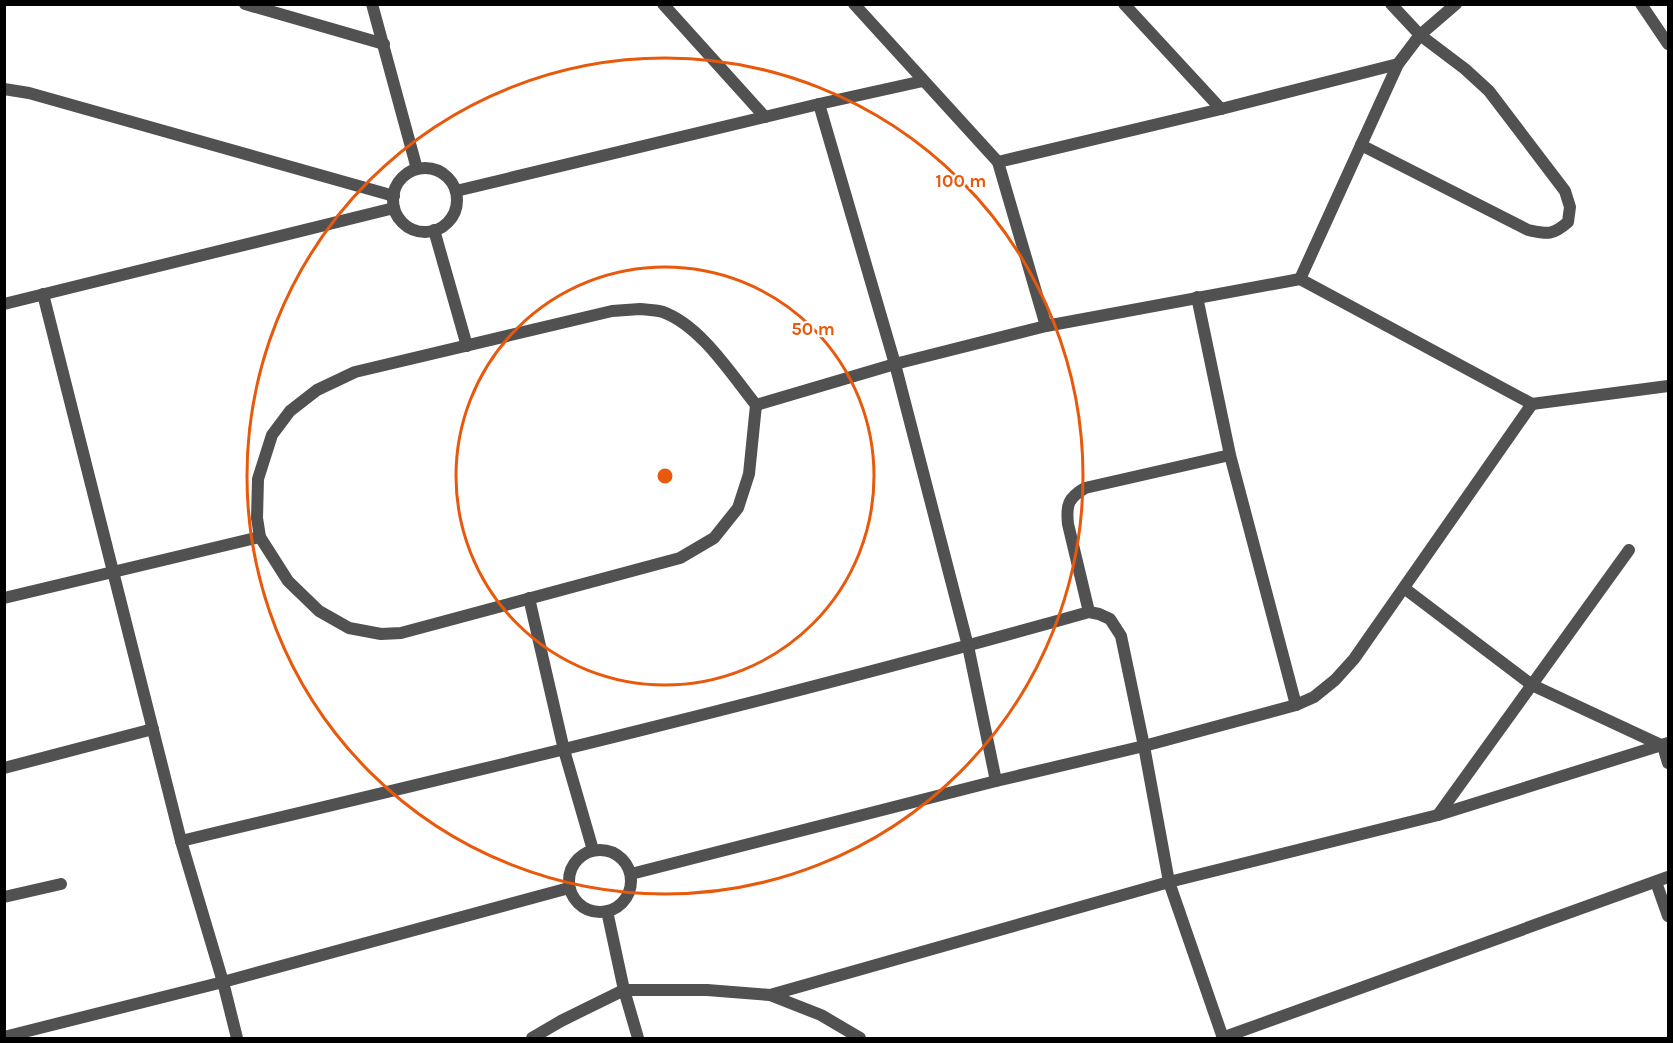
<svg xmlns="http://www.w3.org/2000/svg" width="1673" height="1043" font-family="Karla,sans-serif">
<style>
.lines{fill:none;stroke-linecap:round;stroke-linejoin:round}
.street{stroke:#515151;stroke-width:12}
.ring{fill:none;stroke:#e8590c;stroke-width:3}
.centre{fill:#e8590c;stroke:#fff;stroke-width:3}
.ring-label{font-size:18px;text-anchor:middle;font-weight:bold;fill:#e8590c;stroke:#fff;stroke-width:4.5;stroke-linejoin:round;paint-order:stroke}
</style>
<rect width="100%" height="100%" fill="#fff"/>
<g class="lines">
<g class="street">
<polyline points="245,4 384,44"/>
<polyline points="372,4 417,169"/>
<polyline points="663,4 765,117"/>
<polyline points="854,4 998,162 1046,326"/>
<polyline points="1124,4 1221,109"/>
<polyline points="1641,4 1668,44"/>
<polyline points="4,89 29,93 394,196"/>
<polyline points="819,104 895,364 968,646 996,781"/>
<path d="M1361,145L1528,230C1547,234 1552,236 1568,222L1570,207L1565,191L1489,91L1465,69L1420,35L1391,4"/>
<polyline points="998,162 1221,109 1398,64"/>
<circle cx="425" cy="200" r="32"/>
<polyline points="456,191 819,104 923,81"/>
<polyline points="434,230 467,346"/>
<polyline points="1300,279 1398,64 1420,35 1456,4"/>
<polyline points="43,294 181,841 223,982 237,1038"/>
<polyline points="1197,297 1230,455 1296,705"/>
<polyline points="4,304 394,208"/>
<path d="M640,309C648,310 657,310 663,312C701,326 731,374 756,405L749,474L738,508L714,538L680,558L401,633L381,634L349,628L319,611L288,581L260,537L257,518L258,479L272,435L290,411L317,390L355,372L612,311Z"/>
<polyline points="756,405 895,364 1046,326 1300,279 1532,404 1668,386"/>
<polyline points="1404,588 1532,685 1663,746 1668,763"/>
<polyline points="4,598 260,537"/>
<polyline points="529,598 564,750 593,850"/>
<path d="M1089,612L1068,524C1066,505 1068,498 1085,488L1230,455"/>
<polyline points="4,768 153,729"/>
<polyline points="1438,815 1629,550"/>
<path d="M181,841C485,769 788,697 1089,612L1099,614L1110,619L1121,636L1144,746L1169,882L1223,1038"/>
<circle cx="600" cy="881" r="31"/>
<polyline points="631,874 996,781 1144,746 1296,705 1314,697 1335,680 1354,659 1532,404"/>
<polyline points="1656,882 1668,916"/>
<polyline points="4,897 61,884"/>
<polyline points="607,911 624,990 638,1038"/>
<polyline points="770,995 1169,882 1438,815 1668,743"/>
<polyline points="4,1037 223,982 569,888"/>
<polyline points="532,1038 561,1021 624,990 707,990 770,995 821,1015 860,1038"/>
<polyline points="1222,1038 1668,877"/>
</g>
</g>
<g class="ring">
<circle cx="665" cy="476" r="209"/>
<circle cx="665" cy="476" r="418"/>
</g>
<circle cx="665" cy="476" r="9" class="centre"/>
<g class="ring-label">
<text x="961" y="187">100 m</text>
<text x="813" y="335">50 m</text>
</g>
<rect width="1673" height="1043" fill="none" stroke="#000000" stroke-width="12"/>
</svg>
